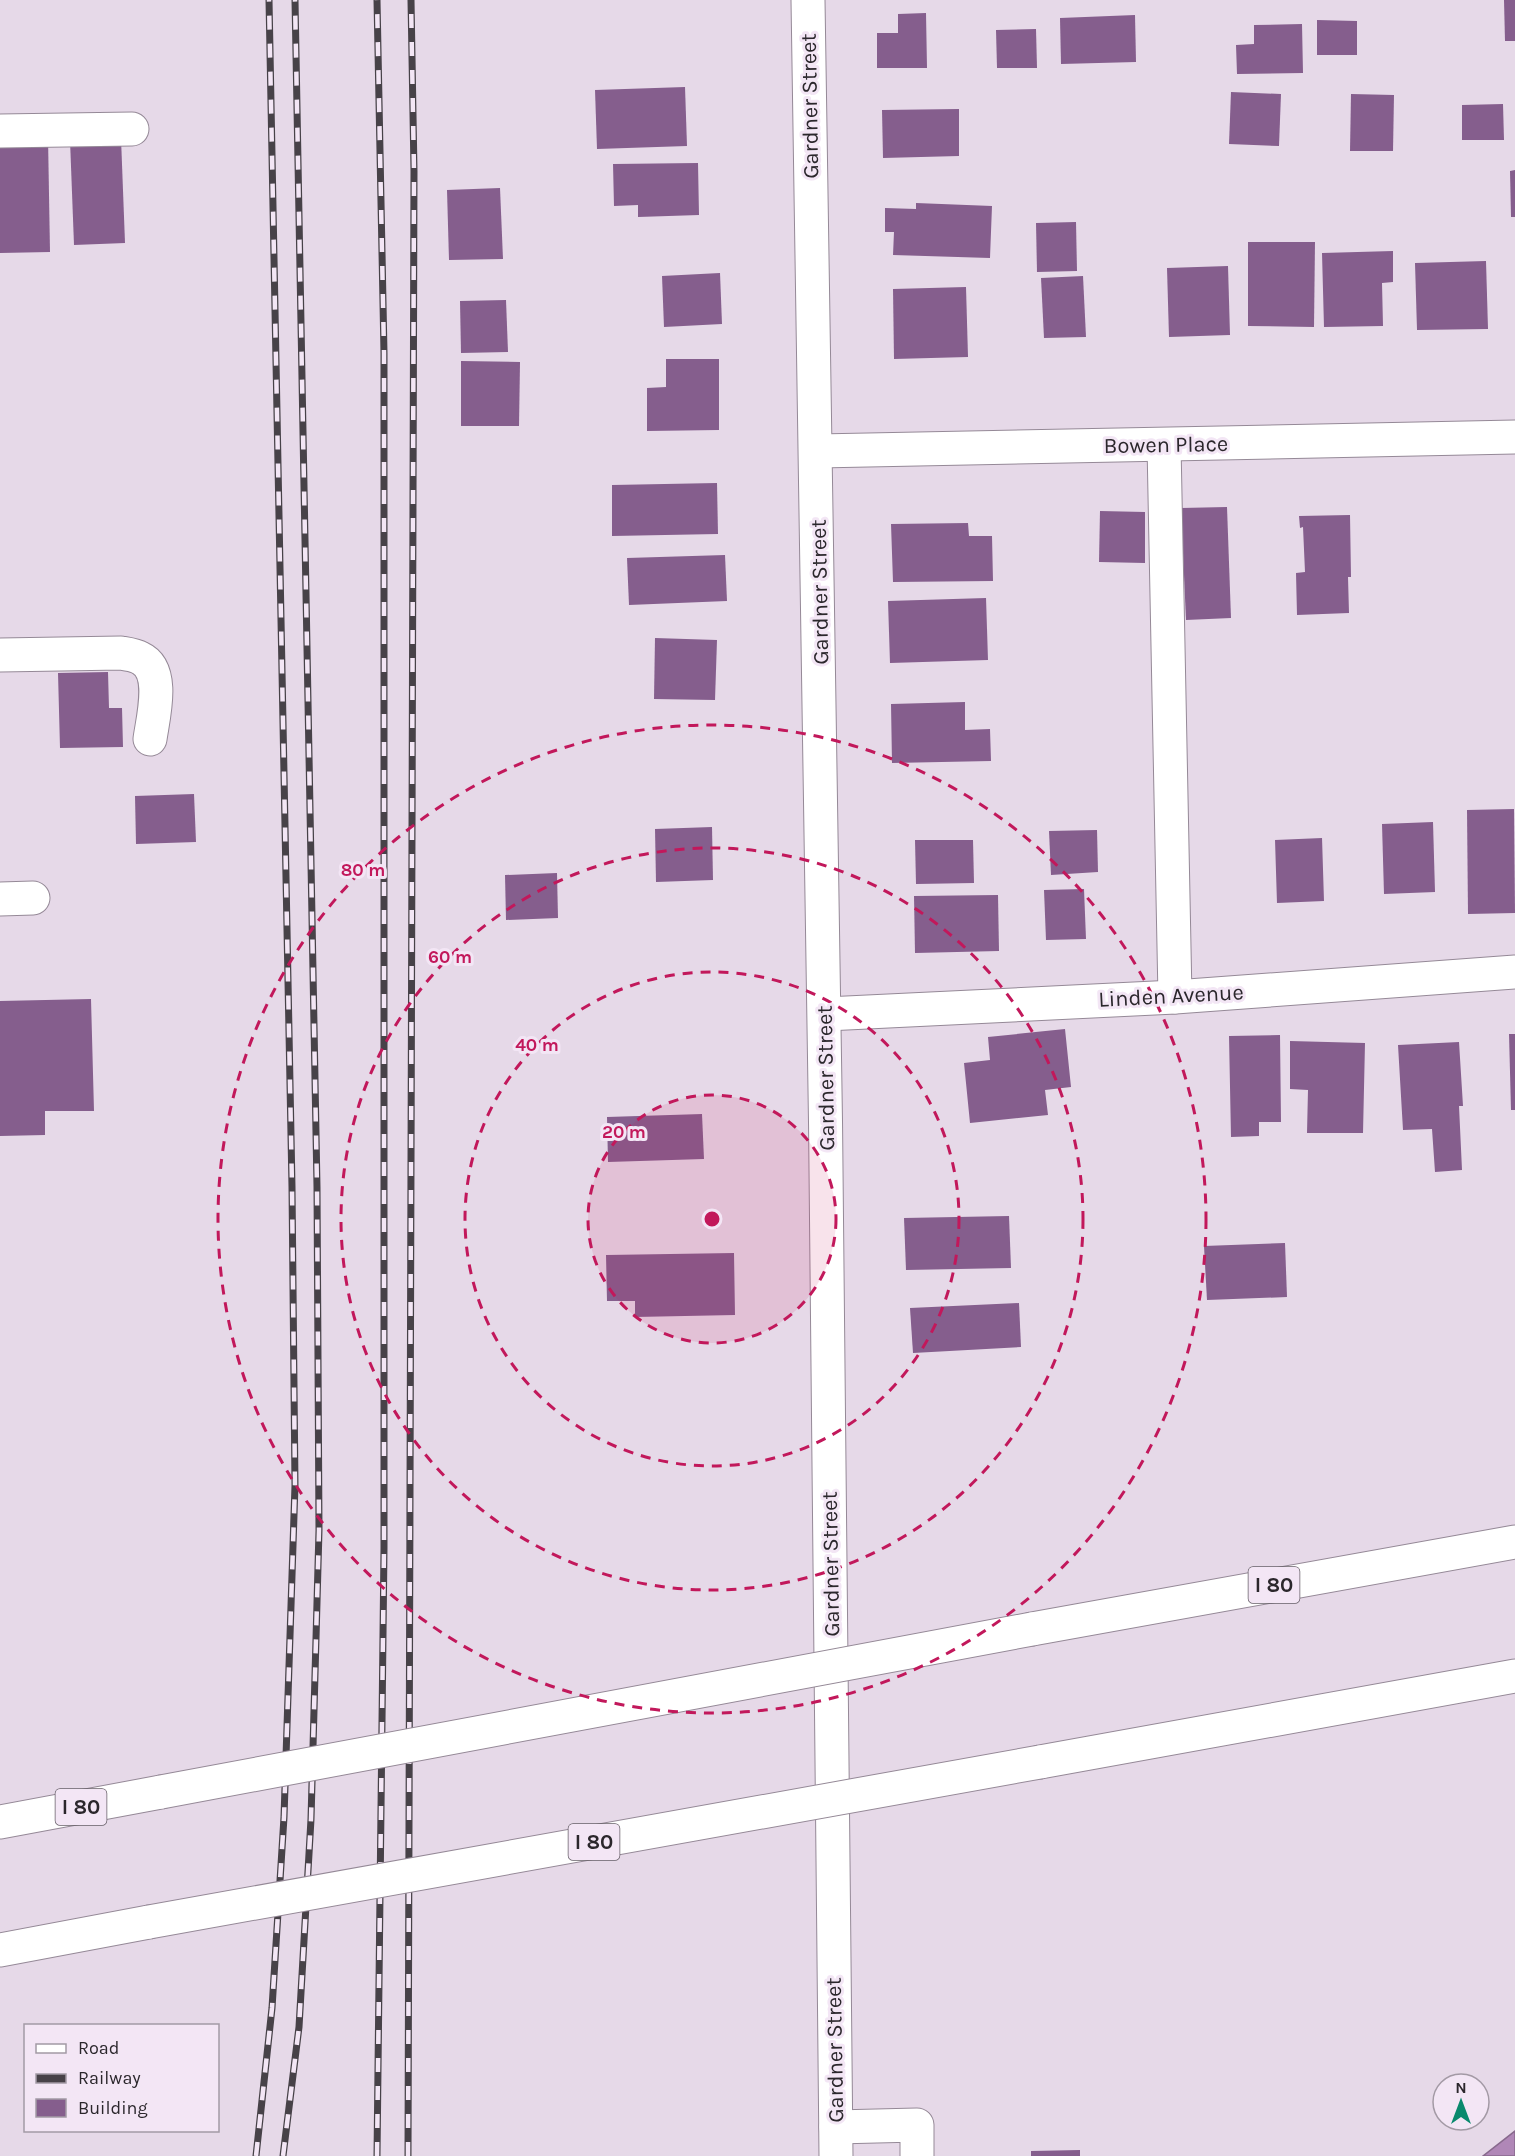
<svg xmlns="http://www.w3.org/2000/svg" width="1515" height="2156" font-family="Karla,sans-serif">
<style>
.water{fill:#b087b7;stroke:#886a8d;stroke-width:1.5}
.building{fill:#855e8d}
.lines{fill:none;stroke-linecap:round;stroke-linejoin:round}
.minor-casing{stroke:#958997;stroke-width:35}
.highway-casing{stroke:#958997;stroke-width:35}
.minor{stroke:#fff;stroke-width:33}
.highway{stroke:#fff;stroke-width:33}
.rail-casing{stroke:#474248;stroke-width:7}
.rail{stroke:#f3e6f5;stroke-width:4.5;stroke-dasharray:14;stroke-linecap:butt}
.highway-bridge-casing{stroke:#958997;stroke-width:35;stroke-linecap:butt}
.highway-bridge{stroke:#fff;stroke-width:33}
.ring{fill:none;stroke:#c2185b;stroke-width:3;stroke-dasharray:10 8}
.labels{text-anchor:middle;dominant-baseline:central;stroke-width:6;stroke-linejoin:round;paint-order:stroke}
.shield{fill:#f3e6f5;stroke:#676068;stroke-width:1.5}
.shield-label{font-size:21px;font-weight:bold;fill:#2b272c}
.street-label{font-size:22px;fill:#2b272c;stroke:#f3e6f5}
.centre{fill:#c2185b;stroke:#f3e6f5;stroke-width:3}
.ring-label{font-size:18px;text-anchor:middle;font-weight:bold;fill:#c2185b;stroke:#f3e6f5;stroke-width:6;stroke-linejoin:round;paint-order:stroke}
</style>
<rect width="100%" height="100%" fill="#e6d9e8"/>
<polygon class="water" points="1515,2131 1515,2156 1483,2156"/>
<g class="building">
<polygon points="1504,0 1515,0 1515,41 1505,41"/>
<polygon points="926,13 927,68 877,68 877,33 898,33 898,14"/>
<polygon points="1135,15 1136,62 1061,64 1060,18"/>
<polygon points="1317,20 1357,21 1357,55 1317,55"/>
<polygon points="1302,24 1303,73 1237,74 1236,45 1254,44 1254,25"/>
<polygon points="1036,29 1037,68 997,68 996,30"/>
<polygon points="685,87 687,146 597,149 595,90"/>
<polygon points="1231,92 1281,94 1279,146 1229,144"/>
<polygon points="1351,94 1394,95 1393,151 1350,151"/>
<polygon points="1503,104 1504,140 1462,140 1462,105"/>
<polygon points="959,109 959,156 883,158 882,110"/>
<polygon points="48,137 50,252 0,253 0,138"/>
<polygon points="121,138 125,243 74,245 70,140"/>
<polygon points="698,163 699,215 638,217 638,205 614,206 613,164"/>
<polygon points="1515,170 1515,217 1511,217 1510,171"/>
<polygon points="500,188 503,259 449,260 447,190"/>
<polygon points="916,203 992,206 990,258 893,255 894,232 885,232 885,208 916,209"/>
<polygon points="1076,222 1077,271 1037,272 1036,223"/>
<polygon points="1248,242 1315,242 1314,327 1248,326"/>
<polygon points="1393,251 1393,282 1382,283 1383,326 1324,327 1322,253"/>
<polygon points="1486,261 1488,329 1417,330 1415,263"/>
<polygon points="1228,266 1230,335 1169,337 1167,268"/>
<polygon points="720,273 722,324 664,327 662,276"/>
<polygon points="1083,276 1086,337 1044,338 1041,278"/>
<polygon points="966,287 968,357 894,359 893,289"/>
<polygon points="506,300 508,352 461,353 460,301"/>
<polygon points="666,359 719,359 719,430 647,431 647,388 666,387"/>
<polygon points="461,361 520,362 519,426 461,426"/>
<polygon points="717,483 718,534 612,536 612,485"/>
<polygon points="1227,507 1231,618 1186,620 1181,508"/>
<polygon points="1100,511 1145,512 1145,563 1099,562"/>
<polygon points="1350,515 1351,577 1348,577 1349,613 1297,615 1296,573 1305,572 1303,527 1300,528 1299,516"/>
<polygon points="968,523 969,536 992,536 993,581 893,582 891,524"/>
<polygon points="725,555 727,601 629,605 627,558"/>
<polygon points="986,598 988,660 890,663 888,601"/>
<polygon points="655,638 717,640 715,700 654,699"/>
<polygon points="108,672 109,708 122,708 123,747 60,748 58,673"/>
<polygon points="965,702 965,730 990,729 991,761 892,763 891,704"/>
<polygon points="194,794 196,842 136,844 135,796"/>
<polygon points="1514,809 1515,913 1468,914 1467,810"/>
<polygon points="1433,822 1435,892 1384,894 1382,824"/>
<polygon points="712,827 713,880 656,882 655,829"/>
<polygon points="1097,830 1098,872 1051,875 1049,831"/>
<polygon points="1322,838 1324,901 1277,903 1275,840"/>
<polygon points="915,840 973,840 974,883 916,884"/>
<polygon points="557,873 558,918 506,920 505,875"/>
<polygon points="1084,889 1086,939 1046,940 1044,890"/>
<polygon points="998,895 999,951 915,953 914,896"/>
<polygon points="91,999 94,1111 45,1111 45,1135 0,1136 0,1001"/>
<polygon points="1065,1029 1071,1087 1045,1090 1048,1115 970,1123 964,1063 990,1060 988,1037"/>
<polygon points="1509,1034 1515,1034 1515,1110 1511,1110"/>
<polygon points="1280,1035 1281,1122 1259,1122 1259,1136 1231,1137 1229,1036"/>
<polygon points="1290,1041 1365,1043 1363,1133 1307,1133 1308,1090 1290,1089"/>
<polygon points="1459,1042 1463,1106 1459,1106 1462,1170 1435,1172 1432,1129 1403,1130 1398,1045"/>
<polygon points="702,1114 704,1159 608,1162 607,1117"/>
<polygon points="1009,1216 1011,1268 906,1270 904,1218"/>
<polygon points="1285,1243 1287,1297 1207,1300 1204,1246"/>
<polygon points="734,1253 735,1315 635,1317 635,1301 607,1301 606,1255"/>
<polygon points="1019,1303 1021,1347 913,1353 910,1308"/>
<polygon points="1080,2150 1080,2156 1031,2156 1031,2151"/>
</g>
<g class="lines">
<g class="minor-casing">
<g id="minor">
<path d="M808,0C823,719 829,1437 836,2156"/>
<polyline points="0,131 132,129"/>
<polyline points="1164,445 1175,997"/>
<polyline points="818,451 1515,437"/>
<path d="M0,655L121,653C127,654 135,655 140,658C166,670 153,717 150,739"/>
<polyline points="0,899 33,898"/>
<polyline points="826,1014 1175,997 1515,972"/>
<polyline points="836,2127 917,2125 917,2156"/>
</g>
</g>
<g class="highway-casing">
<g id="highway">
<polyline points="1032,1629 1515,1542"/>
<polyline points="1040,1762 1515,1676"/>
<polyline points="0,1822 161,1792"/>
<polyline points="0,1950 149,1922"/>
</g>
</g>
<use href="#minor" class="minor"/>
<use href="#highway" class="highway"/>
<g class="rail-casing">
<g id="rail">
<polyline points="256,2156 272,2008 284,1817 295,1485 292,1187 269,0"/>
<polyline points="283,2156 299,2027 311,1819 319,1530 317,1187 295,0"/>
<polyline points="377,2156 384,1548 384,353 377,0"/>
<polyline points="408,2156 414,171 411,0"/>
</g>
</g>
<use href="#rail" class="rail"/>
<g class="highway-bridge-casing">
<g id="highway-bridge">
<polyline points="161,1792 1032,1629"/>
<polyline points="149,1922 1040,1762"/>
</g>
</g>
<use href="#highway-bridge" class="highway-bridge"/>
</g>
<circle cx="712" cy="1219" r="124" fill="#c2185b" fill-opacity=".12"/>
<g class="ring">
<circle cx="712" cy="1219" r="124"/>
<circle cx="712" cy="1219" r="247"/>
<circle cx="712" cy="1219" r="371"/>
<circle cx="712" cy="1219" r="494"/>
</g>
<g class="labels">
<g class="shield">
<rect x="1248.5" y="1567" width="51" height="36" rx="4.5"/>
<rect x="55.5" y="1789" width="51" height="36" rx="4.5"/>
<rect x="568.5" y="1824" width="51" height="36" rx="4.5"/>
</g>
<g class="shield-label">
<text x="1274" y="1585">I 80</text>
<text x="81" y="1807">I 80</text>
<text x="594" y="1842">I 80</text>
</g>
<g class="street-label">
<text transform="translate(810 106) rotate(-91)">Gardner Street</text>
<text transform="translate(1166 445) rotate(-1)">Bowen Place</text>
<text transform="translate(820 592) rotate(-91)">Gardner Street</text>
<text transform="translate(1171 996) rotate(-3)">Linden Avenue</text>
<text transform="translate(826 1078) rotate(-91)">Gardner Street</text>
<text transform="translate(831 1564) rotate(-91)">Gardner Street</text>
<text transform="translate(835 2050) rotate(-91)">Gardner Street</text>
</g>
</g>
<circle cx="712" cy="1219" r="9" class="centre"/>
<g class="ring-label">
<text x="363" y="876">80 m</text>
<text x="450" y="963">60 m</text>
<text x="537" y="1051">40 m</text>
<text x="624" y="1138">20 m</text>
</g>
<rect x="24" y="2024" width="195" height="108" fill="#f3e6f5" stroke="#a39aa5" stroke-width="1.5"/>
<rect x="36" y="2044" width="30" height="9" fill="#ffffff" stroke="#a39aa5" stroke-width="1.5"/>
<text x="78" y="2054" font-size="18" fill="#2b272c">Road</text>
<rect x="36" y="2074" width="30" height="9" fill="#474248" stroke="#a39aa5" stroke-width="1.5"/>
<text x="78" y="2084" font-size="18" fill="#2b272c">Railway</text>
<rect x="36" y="2099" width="30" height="18" fill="#855e8d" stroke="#a39aa5" stroke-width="1.5"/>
<text x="78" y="2114" font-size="18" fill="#2b272c">Building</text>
<g transform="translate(1461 2102)"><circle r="28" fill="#f3e6f5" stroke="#a39aa5" stroke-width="1.5"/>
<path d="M0-4.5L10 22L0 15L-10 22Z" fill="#09896d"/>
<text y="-9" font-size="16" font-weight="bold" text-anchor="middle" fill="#2b272c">N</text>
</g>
</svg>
